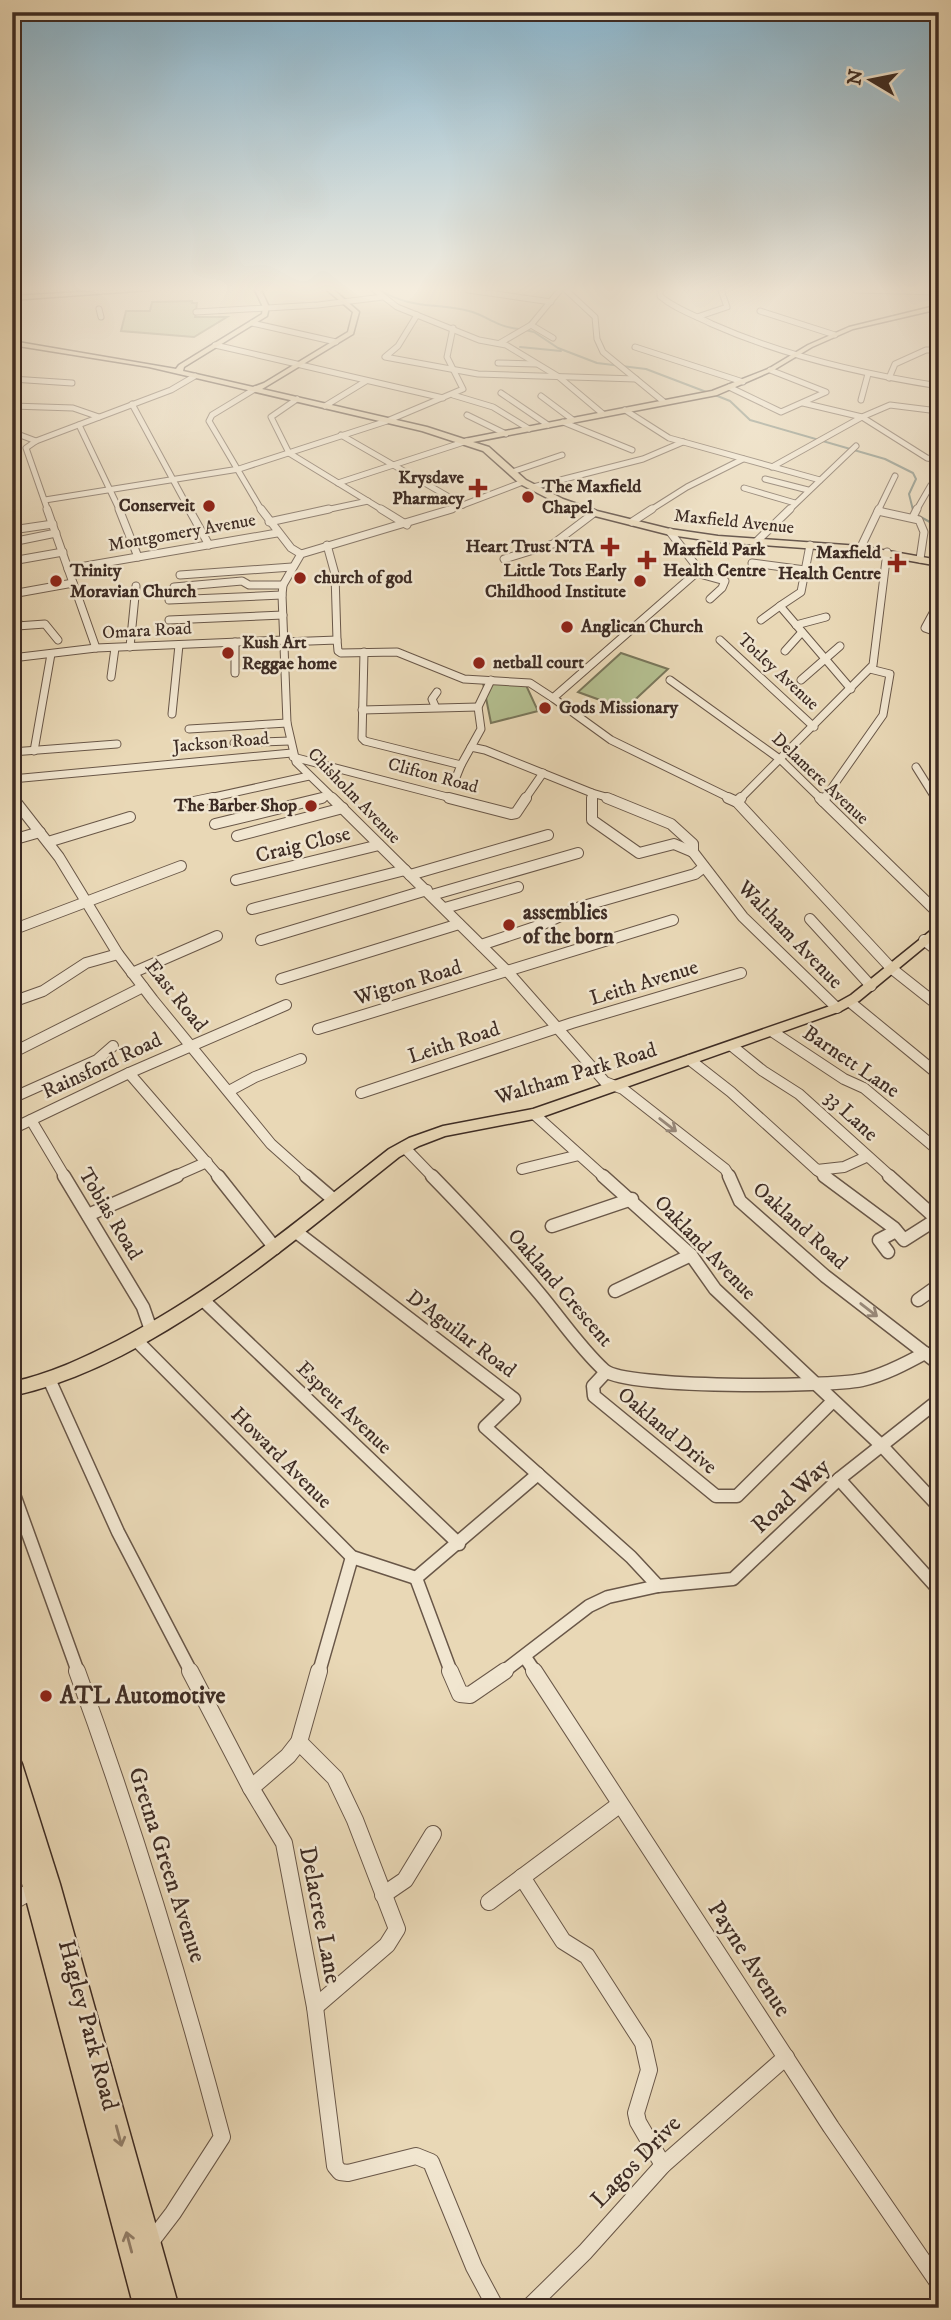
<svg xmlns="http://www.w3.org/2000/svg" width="951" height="2320" font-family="'IM FELL DW Pica',serif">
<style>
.green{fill:#b4bf90;stroke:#79765a;stroke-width:2}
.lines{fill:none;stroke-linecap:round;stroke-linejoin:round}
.stream{stroke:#748175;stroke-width:2}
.minor-far4-casing{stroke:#695748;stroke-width:7}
.minor-far3-casing{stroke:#695748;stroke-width:9}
.minor-far2-casing{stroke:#695748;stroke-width:12}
.minor-far1-casing{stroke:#695748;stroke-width:15}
.minor-casing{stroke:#695748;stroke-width:18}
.major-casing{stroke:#3e2c24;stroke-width:3}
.minor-far4{stroke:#f1e6d0;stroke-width:5}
.minor-far3{stroke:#f1e6d0;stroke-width:7}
.minor-far2{stroke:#f1e6d0;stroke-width:10}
.minor-far1{stroke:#f1e6d0;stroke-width:12}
.minor{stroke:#f1e6d0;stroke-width:16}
.major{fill:#e9d8b6;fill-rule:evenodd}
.oneway{stroke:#98897a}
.oneway2{stroke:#94826d}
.poi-dot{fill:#8f2418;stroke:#f1e6d0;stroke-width:2.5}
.labels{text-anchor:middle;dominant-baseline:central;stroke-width:5;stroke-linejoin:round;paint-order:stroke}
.far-poi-label{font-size:18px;font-weight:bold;fill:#3e2c24;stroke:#f1e6d0;text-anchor:start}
.far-street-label{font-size:18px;fill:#3e2c24;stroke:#f1e6d0}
.street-label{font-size:21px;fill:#3e2c24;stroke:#f1e6d0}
.poi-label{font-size:21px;font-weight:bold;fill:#3e2c24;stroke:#f1e6d0;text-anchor:start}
.near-street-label{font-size:24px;fill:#3e2c24;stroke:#f1e6d0}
.near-poi-label{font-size:24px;font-weight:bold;fill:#3e2c24;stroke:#f1e6d0;text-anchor:start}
</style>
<rect width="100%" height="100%" fill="#e9d8b6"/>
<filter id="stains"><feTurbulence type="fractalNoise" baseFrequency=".00286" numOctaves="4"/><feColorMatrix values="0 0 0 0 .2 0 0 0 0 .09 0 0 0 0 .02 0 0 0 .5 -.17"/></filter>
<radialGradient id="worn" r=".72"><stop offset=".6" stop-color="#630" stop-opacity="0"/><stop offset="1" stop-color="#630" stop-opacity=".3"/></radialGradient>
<g class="green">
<polygon points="192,301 192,303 197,303 195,317 227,317 194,337 121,331 126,311 150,311 152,302"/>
<polygon points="621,653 668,669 625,709 578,692"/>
<polygon points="483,683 525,683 538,711 491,723"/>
</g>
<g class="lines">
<g class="stream">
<path d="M380,290C410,309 436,303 469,311C488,316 494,326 519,329"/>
<polyline points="525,330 534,332 558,348 597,363 646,369 709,393"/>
<polyline points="520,347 561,351"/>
<polyline points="715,395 730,401 750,420 885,459 913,473 916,479 909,494 913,510"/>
<polyline points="917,515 939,527"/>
</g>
<g class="minor-far4-casing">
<g id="minor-far4">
<polyline points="375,290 397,307 479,340 506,345 559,377 603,414"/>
<polyline points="468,290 551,302"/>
<polyline points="566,290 595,317 597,339 603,352 664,402"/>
<path d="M660,290V296C675,309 694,315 712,324C784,356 861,374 939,386"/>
<polyline points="856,290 939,292"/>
<polyline points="99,309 101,317"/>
<polyline points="760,311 835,335"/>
<polyline points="196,312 318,305 383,297"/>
<polyline points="417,315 398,346 385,357 478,374 636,379"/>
<polyline points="697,317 727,307 721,290"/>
<polyline points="252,323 336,342"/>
<polyline points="531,325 553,338"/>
<polyline points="500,343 531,325 560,290"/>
<polyline points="215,345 443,398"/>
<polyline points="635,347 743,382"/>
<polyline points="498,363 536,364"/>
<polyline points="889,378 895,364 926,350 939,350"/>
<polyline points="12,379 72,383"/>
<polyline points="729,387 781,412 826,392 770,370"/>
<polyline points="255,389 212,415 209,421 262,511"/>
<polyline points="501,393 548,425"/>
<polyline points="453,395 493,407 529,429"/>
<polyline points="541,396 573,420"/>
<polyline points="297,399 271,417 289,453 384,511"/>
<polyline points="861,400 868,374"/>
<polyline points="803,403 862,417 927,458 939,460"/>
<polyline points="132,404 190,511"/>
<polyline points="12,406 73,408 99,417"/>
<polyline points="325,406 366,381"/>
<polyline points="625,410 669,438 820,480"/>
<polyline points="467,415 506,434"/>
<polyline points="563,422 632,450"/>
<polyline points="79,425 120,511"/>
<polyline points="12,432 36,441"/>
<polyline points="341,435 463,505"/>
<polyline points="934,459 939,400"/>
<polyline points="772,467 862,417 890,405 938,411"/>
<polyline points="512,472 562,455"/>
<polyline points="765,479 808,490"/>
<polyline points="338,483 467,441"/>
<polyline points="533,487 643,459 683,442"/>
<polyline points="744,488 795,503"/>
<polyline points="45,500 239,469 387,421 463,389 447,357 453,328"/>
<polyline points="48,511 26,448 36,441 171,390 195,376"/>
<polyline points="321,511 368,501"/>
<polyline points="447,511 523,482"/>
<polyline points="649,511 687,487 743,459"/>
<polyline points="788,511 856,446"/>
<polyline points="878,511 895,476"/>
<polyline points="916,511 931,485 939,486"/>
</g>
</g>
<g class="minor-far3-casing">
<g id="minor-far3">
<polyline points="47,509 96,648"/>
<polyline points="119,509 138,557"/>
<polyline points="189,509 209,545"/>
<polyline points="261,509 291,548 301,554"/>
<polyline points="381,509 407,525"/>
<polyline points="878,511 919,520 924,532 920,559"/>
<polyline points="913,517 917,509"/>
<polyline points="269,522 329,509"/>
<polyline points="632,522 652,509"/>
<polyline points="12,530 53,524"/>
<polyline points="670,532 697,567 696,573 553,698 611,740 732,799"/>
<polyline points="12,542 56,533"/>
<polyline points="756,542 790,509"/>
<polyline points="327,545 335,574 337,640"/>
<polyline points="810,545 801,592 780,606 851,689"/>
<polyline points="860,549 879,509"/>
<polyline points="504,559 553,544 594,513"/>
<polyline points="12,561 63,552"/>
<polyline points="752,563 805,570"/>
<polyline points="68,569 277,533"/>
<polyline points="696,573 725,581 722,588 710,599"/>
<polyline points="180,575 292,567"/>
<polyline points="174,587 242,581 249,585 283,585"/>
<polyline points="12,594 73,583"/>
<polyline points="169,600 282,595"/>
<polyline points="939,602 925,628 939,633"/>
<polyline points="169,620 283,615"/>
<polyline points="761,620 780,606"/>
<polyline points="796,625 826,617"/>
<polyline points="17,626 45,624 58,640"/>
<polyline points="720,640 814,727"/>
<polyline points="16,641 18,622"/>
<polyline points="235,642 235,673"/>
<polyline points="284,642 337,640 338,651 341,653 397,652 464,679 530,683 553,698"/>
<polyline points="130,647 136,586"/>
<polyline points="785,651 802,632"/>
<polyline points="364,652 362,738 365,741 461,765 471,747 485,750 592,793"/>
<polyline points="12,658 96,648 284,640"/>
<polyline points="111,677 115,648"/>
<polyline points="670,680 781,760 821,799"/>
<polyline points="801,680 840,646"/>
<polyline points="435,706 432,699 437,692"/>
<polyline points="362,710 478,707"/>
<polyline points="172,714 179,645"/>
<polyline points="189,729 287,723"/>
<polyline points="234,743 290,741"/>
<polyline points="471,747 481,729 478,707 491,680"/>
<polyline points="34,751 51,654"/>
<polyline points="12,752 117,744"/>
<polyline points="293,757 455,799"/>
<polyline points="916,767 936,799"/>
<polyline points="12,779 292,753"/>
<polyline points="455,780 461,765"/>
<polyline points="12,796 15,799"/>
<polyline points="205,799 309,776"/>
<polyline points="315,799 329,796"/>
<polyline points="334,799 296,762 287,723 282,595 283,585 301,554 452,509"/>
<polyline points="525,799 543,773"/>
<polyline points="592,799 592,793 613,799"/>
<polyline points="740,799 873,665 887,552"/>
<polyline points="824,799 883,715 890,674 870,669"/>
</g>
</g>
<g class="minor-far2-casing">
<g id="minor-far2">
<polyline points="13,798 59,857 118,954 153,1000 271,1144 308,1177"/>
<polyline points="332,798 508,972 605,1082 623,1089 725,1169 730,1177"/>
<polyline points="449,798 511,814 516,813 526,798"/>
<polyline points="592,798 592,820 639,853 674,844 693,852"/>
<polyline points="607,798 671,824 693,844 693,852"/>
<polyline points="728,798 737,802 891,968 939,1006"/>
<polyline points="820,798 939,914"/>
<polyline points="935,798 939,805"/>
<polyline points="823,801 825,798"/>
<polyline points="737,802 741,798"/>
<polyline points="189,803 213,798"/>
<polyline points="215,824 322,798"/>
<polyline points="237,836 343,808"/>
<polyline points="12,840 40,832"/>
<polyline points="48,842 130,817"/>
<polyline points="693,852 743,917 837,1008"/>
<polyline points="410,875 548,835"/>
<polyline points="236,880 379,845"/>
<polyline points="432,895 578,853"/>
<polyline points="445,908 518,887"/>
<polyline points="252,909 405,870"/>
<polyline points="810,919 871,986"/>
<polyline points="12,930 181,866"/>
<polyline points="261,940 427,890"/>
<polyline points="924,940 939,952"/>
<polyline points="481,945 541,925 580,907 695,874 704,867"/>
<polyline points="132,973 217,936"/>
<polyline points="281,979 459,924"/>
<polyline points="12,1002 43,991 86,963 118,954"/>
<polyline points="850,1002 939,1075"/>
<polyline points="318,1029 673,920"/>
<polyline points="773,1032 844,1079 864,1088 939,1151"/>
<polyline points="732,1046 763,1071 799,1094 891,1177"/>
<polyline points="12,1053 143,987"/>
<polyline points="690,1060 731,1092 817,1170 844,1167 866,1157"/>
<polyline points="129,1073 219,1177"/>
<polyline points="229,1091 255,1077 301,1059"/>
<polyline points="361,1093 572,1023 741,973"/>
<polyline points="12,1098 97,1060 113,1046"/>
<polyline points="534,1114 604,1177"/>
<polyline points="31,1120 65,1177"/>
<polyline points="12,1129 129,1073 286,1005"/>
<polyline points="404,1147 433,1177"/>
<polyline points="522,1169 579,1155"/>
<polyline points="817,1170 827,1177"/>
<polyline points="173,1177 207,1162"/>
</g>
</g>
<g class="minor-far1-casing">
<g id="minor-far1">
<polyline points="64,1176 143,1307 151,1330"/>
<polyline points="218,1176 275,1248"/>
<polyline points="306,1176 334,1200"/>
<path d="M432,1176C469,1214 505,1252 539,1293C560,1318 580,1348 604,1370C625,1389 828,1387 862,1380C884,1375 905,1364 925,1353"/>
<polyline points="603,1176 691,1255 715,1289 882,1446 939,1507"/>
<polyline points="729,1176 740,1201 825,1276 939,1364"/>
<polyline points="824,1176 894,1228 904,1240 937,1219"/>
<polyline points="889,1176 939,1221"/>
<polyline points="88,1215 177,1176"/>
<polyline points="552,1226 632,1199"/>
<polyline points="295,1231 514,1399 485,1427 631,1557 658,1586"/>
<polyline points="888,1252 879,1240 896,1231"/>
<polyline points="615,1291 691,1255"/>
<polyline points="202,1299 459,1544"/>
<polyline points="918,1300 939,1285"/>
<polyline points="135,1339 352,1557 416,1578"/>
<polyline points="606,1372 593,1386 594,1396 716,1496 737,1496 832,1402"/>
<polyline points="49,1379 118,1532 191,1672"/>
<polyline points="839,1479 939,1590"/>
<polyline points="12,1489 78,1672"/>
<polyline points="416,1578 451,1672"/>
<polyline points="416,1578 538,1474"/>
<polyline points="525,1657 535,1672"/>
<polyline points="319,1672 352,1557"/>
<polyline points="503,1672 589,1606 608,1597 658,1586 733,1579 839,1479 939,1400"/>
</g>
</g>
<g class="minor-casing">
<g id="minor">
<path d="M77,1671C133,1824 180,1979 222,2137L173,2213L150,2243"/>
<polyline points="190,1671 251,1788 284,1843 315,2007 335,2166 340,2172 348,2173 416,2156 431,2162 474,2267 496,2308"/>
<polyline points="450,1671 460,1694 470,1695 505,1671"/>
<polyline points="534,1671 831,2127 939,2284"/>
<polyline points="299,1742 335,1778 355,1820 397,1929 387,1945 315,2007"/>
<polyline points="251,1788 288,1756 299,1742 319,1671"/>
<polyline points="522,1877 563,1941 587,1956 643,2043 649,2070 636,2113 638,2122 663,2165"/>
<polyline points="383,1895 405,1880 433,1834"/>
<polyline points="12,1902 35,1889"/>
<polyline points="489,1902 619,1805"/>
<polyline points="528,2308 585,2252 663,2165 786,2057"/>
</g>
</g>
<g class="major-casing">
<g id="major">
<polygon points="115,290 150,290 12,300 12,296"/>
<polygon points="255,290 261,290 269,307 267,316 184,367 183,371 253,387 264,383 348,332 353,312 327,290 334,290 359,312 353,334 262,389 427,427 464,439 712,391 768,369 808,345 849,327 939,305 939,309 853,329 812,347 772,371 717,395 473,442 489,447 526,480 563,499 597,511 670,529 718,536 860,546 939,560 939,566 860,552 718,542 670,535 591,515 557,503 520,484 483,451 422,431 149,367 12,345 12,341 176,369 179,365 262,314 263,307"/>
<path d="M939,924V935L859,1001L841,1011L539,1118L445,1136L419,1146L399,1157C289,1244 152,1366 12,1396V1382C50,1374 83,1358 117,1341C216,1290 302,1217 389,1149L409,1138L443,1126L533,1109L833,1005L851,995Z"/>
<polygon points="12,1754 19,1757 22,1764 60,1884 179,2308 134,2308 12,1846"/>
</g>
</g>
<use href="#minor-far4" class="minor-far4"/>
<use href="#minor-far3" class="minor-far3"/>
<use href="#minor-far2" class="minor-far2"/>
<use href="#minor-far1" class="minor-far1"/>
<use href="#minor" class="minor"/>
<use href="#major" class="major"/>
</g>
<defs><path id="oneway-shaft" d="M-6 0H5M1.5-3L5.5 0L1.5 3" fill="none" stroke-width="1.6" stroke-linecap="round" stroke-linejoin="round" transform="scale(1.75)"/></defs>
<g class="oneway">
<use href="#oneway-shaft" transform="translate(668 1125) rotate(38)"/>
<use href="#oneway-shaft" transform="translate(869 1310) rotate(38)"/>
</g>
<g class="oneway2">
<use href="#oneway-shaft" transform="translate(119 2136) rotate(75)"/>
<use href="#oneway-shaft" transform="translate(129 2242) rotate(-105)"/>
</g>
<linearGradient id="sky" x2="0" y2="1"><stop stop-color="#88b6d0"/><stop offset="0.47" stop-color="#f5edde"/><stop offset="1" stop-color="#f5edde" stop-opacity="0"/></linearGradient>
<rect width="951" height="615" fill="url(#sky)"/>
<g class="poi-dot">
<path d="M474.5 477.5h7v7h7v7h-7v7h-7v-7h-7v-7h7z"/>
<circle cx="528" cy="497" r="7"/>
<circle cx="209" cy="506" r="7"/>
<path d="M606.5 536.5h7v7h7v7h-7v7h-7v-7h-7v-7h7z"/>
<path d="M643.5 549.5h7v7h7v7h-7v7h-7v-7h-7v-7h7z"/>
<path d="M893.5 552.5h7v7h7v7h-7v7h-7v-7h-7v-7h7z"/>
<circle cx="300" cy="578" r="7"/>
<circle cx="56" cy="581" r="7"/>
<circle cx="640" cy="581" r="7"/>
<circle cx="567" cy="627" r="7"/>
<circle cx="228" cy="653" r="7"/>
<circle cx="479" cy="663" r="7"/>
<circle cx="545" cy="708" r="7"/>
<circle cx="311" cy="806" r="7"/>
<circle cx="509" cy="925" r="7"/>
<circle cx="46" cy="1696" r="7"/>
</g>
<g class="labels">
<g class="far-poi-label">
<text x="464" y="478" text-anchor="end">Krysdave<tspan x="464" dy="21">Pharmacy</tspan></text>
<text x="542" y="487">The Maxfield<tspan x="542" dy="21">Chapel</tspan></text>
<text x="195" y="506" text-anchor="end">Conserveit</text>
<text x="594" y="547" text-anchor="end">Heart Trust NTA</text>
<text x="663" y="550">Maxfield Park<tspan x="663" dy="21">Health Centre</tspan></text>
<text x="881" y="553" text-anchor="end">Maxfield<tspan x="881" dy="21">Health Centre</tspan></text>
<text x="70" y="571">Trinity<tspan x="70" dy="21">Moravian Church</tspan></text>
<text x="626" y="571" text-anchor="end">Little Tots Early<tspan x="626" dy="21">Childhood Institute</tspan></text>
<text x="314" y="578">church of god</text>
<text x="581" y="627">Anglican Church</text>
<text x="242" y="643">Kush Art<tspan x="242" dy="21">Reggae home</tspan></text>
<text x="493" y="663">netball court</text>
<text x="559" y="708">Gods Missionary</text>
<text x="297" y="806" text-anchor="end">The Barber Shop</text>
</g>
<g class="far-street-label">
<text transform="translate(734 522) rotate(6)">Maxfield Avenue</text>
<text transform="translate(182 533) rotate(-10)">Montgomery Avenue</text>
<text transform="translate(147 631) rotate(-3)">Omara Road</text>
<text transform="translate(778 672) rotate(43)">Totley Avenue</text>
<text transform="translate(221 743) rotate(-5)">Jackson Road</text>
<text transform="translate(433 776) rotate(15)">Clifton Road</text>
<text transform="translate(820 779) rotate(43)">Delamere Avenue</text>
<text transform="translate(354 796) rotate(46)">Chisholm Avenue</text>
</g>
<g class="street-label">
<text transform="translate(303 845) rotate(-14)">Craig Close</text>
<text transform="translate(790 935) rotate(46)">Waltham Avenue</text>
<text transform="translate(408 983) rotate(-17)">Wigton Road</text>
<text transform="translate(644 983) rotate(-17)">Leith Avenue</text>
<text transform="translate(176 996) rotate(51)">East Road</text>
<text transform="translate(454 1043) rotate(-18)">Leith Road</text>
<text transform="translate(851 1062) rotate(34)">Barnett Lane</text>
<text transform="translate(102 1066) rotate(-25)">Rainsford Road</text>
<text transform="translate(576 1074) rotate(-17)">Waltham Park Road</text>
<text transform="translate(851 1116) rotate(43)">33 Lane</text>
<text transform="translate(110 1214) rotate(59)">Tobias Road</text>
<text transform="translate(800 1226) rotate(42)">Oakland Road</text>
<text transform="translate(705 1248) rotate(46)">Oakland Avenue</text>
<text transform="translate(560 1288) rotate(49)">Oakland Crescent</text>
<text transform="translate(461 1334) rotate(37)">D'Aguilar Road</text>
<text transform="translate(344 1408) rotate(44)">Espeut Avenue</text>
<text transform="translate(667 1431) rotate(40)">Oakland Drive</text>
<text transform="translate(281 1458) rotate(45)">Howard Avenue</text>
</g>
<g class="poi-label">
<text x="523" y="913">assemblies<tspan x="523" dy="24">of the born</tspan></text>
</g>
<g class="near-street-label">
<text transform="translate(791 1496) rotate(-43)">Road Way</text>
<text transform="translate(167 1865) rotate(72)">Gretna Green Avenue</text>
<text transform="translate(320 1915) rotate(79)">Delacree Lane</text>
<text transform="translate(749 1959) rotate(57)">Payne Avenue</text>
<text transform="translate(88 2025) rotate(75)">Hagley Park Road</text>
<text transform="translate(636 2162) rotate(-46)">Lagos Drive</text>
</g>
<g class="near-poi-label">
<text x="60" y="1696">ATL Automotive</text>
</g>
</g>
<rect width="951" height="2320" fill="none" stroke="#e9d8b6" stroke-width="42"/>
<rect x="14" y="14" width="923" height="2292" fill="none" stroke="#3e2c24" stroke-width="3.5"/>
<rect x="21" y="21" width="909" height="2278" fill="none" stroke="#3e2c24" stroke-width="2"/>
<g transform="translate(871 80) rotate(280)" stroke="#f1e6d0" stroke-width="5" paint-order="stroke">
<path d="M0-5L12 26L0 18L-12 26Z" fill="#3e2c24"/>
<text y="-10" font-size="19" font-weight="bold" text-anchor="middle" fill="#3e2c24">N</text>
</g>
<rect width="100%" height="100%" filter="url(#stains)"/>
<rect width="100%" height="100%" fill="url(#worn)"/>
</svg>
